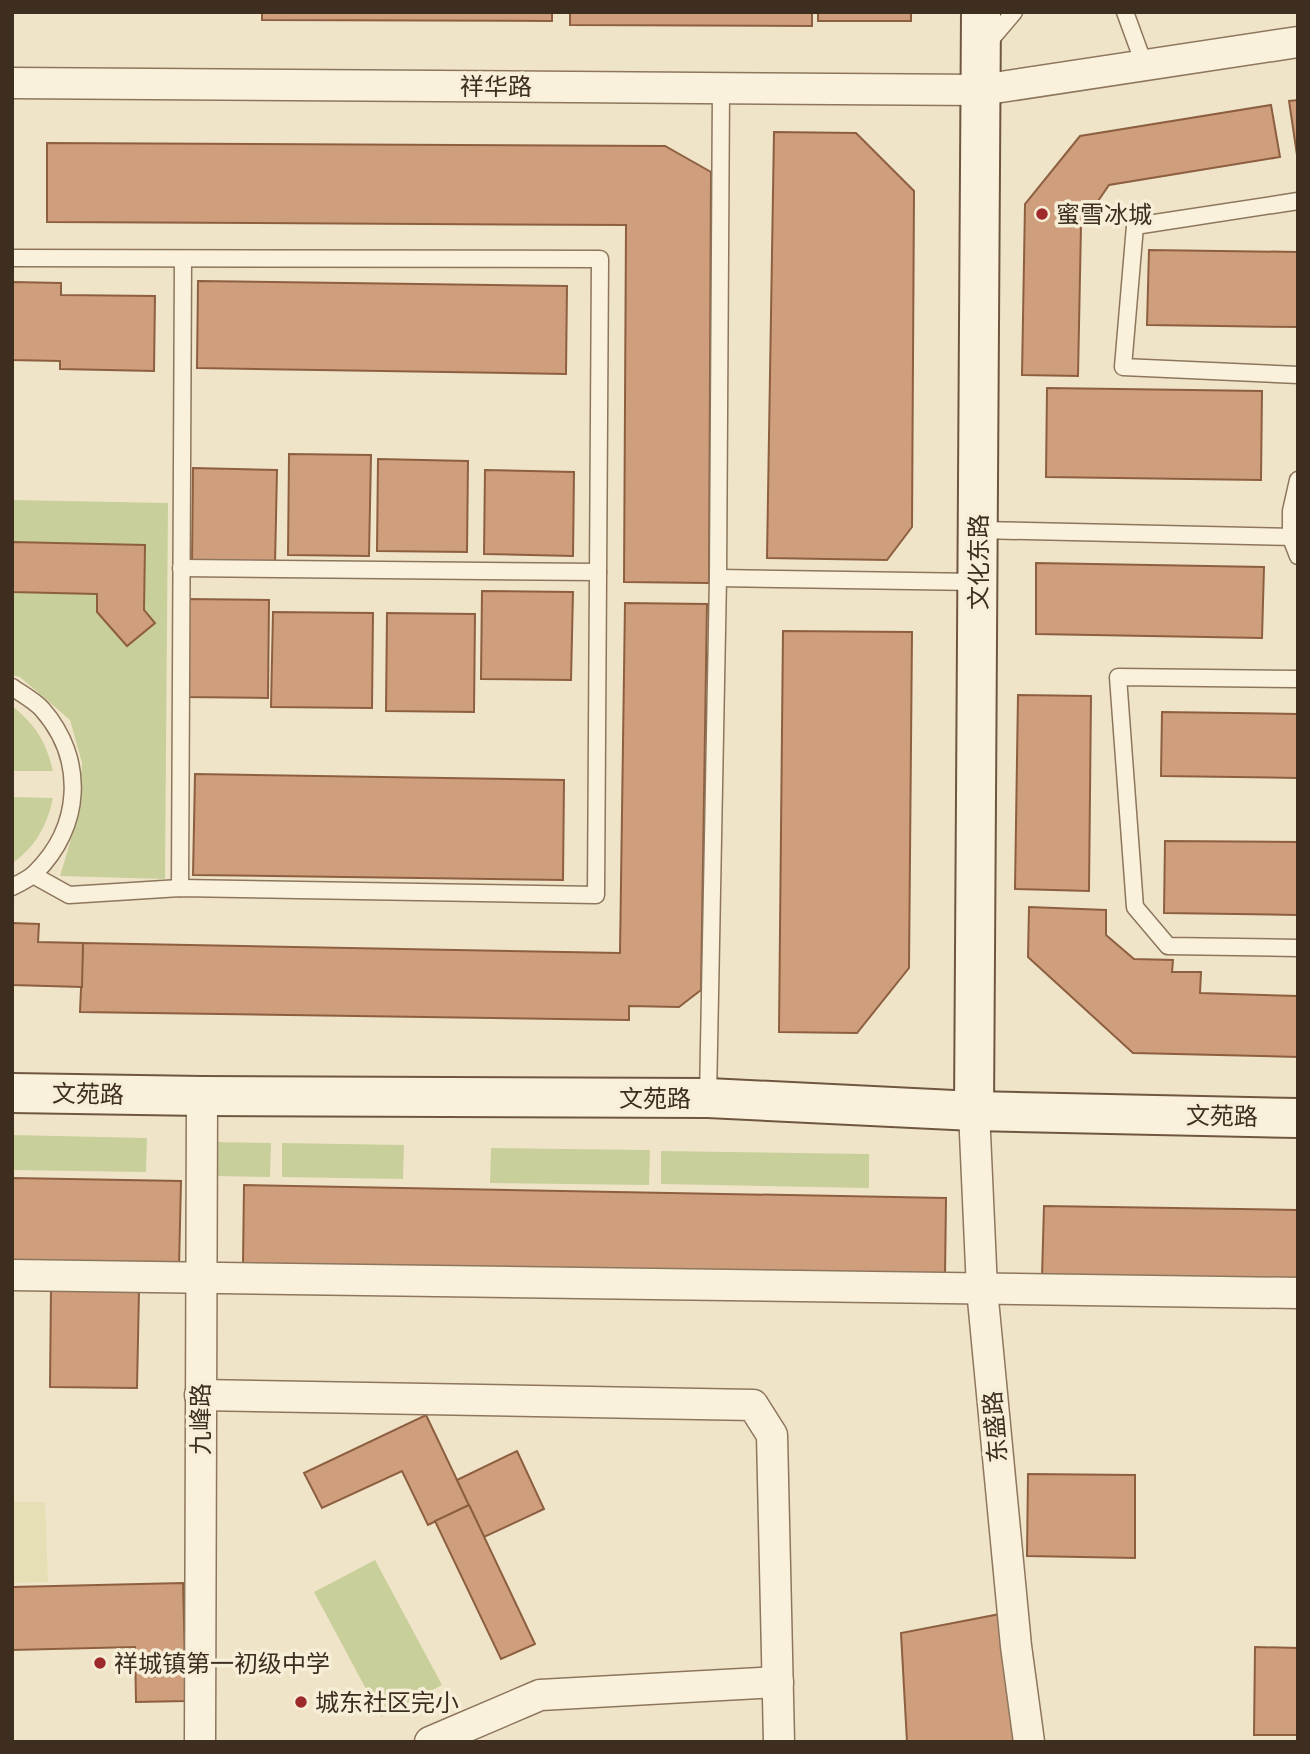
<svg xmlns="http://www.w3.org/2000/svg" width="1310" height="1754" font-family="'Zilla Slab','Noto Sans SC',serif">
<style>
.farmland{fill:#e6deb5}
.green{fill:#c9cf9b}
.building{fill:#cf9f7d;stroke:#8d5f41;stroke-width:2}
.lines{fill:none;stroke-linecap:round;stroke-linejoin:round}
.lane-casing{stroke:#8d765c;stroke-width:19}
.street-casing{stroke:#8d765c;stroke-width:33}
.secondary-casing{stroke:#6f573f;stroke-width:42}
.lane{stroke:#faf1dc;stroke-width:16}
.street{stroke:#faf1dc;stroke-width:30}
.secondary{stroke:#faf1dc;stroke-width:38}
.poi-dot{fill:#9e2a2b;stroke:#f7eed8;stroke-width:2.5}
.labels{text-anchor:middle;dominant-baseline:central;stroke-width:7;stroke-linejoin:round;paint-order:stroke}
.street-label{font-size:24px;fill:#3d2e20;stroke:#f7eed8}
.poi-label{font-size:24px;fill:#3d2e20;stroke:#f7eed8;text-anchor:start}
</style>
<rect width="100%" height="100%" fill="#f0e4c8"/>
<polygon class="farmland" points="12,1502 45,1502 48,1582 12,1583"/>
<g class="green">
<polygon points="12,500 168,503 165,879 60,876 78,816 82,763 70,720 20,677 12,675"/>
<path d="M12,706C36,725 46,742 53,771H12Z"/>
<path d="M12,797L53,798C47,825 36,847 12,863Z"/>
<polygon points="12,1135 147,1138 146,1172 12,1170"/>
<polygon points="212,1142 271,1143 270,1177 212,1176"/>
<polygon points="282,1143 404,1145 403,1179 282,1177"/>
<polygon points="491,1148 650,1150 649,1185 490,1183"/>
<polygon points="661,1151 869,1154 869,1188 661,1184"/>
<polygon points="375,1560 442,1685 381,1717 314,1592"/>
</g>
<g class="building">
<polygon points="262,12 552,12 552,21 262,20"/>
<polygon points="570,12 812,12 812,26 570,25"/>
<rect x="818" y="12" width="93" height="9"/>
<polygon points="1298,100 1298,155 1297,155 1289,101"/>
<polygon points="1271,105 1280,157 1109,185 1081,226 1078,376 1022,375 1025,204 1080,136"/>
<polygon points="774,132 856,133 914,191 912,527 887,560 767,558"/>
<polygon points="47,143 665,146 711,172 709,583 624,582 626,225 47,222"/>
<polygon points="1149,250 1298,252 1298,327 1147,325"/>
<polygon points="198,281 567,286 566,374 197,368"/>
<polygon points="12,282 61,283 61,295 155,296 154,371 60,369 60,361 12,360"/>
<polygon points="1047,388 1262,391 1261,480 1046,477"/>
<polygon points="289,454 371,455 369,556 288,555"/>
<polygon points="378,459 468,461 467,552 377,551"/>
<polygon points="193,468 277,470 275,565 192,564"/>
<polygon points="485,470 574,472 573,556 484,554"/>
<polygon points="12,542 145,545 144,610 155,623 127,646 97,612 97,594 12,592"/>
<polygon points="1036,563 1264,567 1262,638 1036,634"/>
<polygon points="482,591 573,592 571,680 481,679"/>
<polygon points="184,599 269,600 268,698 182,697"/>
<polygon points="625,603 707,604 701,990 679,1007 629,1006 629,1020 80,1012 83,943 620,953"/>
<polygon points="273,612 373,613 372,708 271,707"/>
<polygon points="387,613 475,614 474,712 386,711"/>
<polygon points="783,631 912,632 909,968 857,1033 779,1032"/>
<polygon points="1018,695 1091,696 1089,891 1015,889"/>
<polygon points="1162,712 1298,714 1298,778 1161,776"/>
<polygon points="195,774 564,780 563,880 193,875"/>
<polygon points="1165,841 1298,842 1298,915 1164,913"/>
<polygon points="1029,907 1106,910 1106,935 1134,959 1173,960 1172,972 1201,972 1200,993 1298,996 1298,1057 1133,1053 1028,957"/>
<polygon points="12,923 39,924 38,942 83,943 82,987 12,985"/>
<polygon points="12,1178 181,1181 179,1267 12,1264"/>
<polygon points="244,1185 946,1198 945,1277 243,1264"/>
<polygon points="1044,1206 1298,1210 1298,1281 1042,1277"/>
<polygon points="51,1288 139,1290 137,1388 50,1387"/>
<polygon points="426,1415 469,1505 428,1525 402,1471 322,1508 304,1473"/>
<polygon points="517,1451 544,1509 484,1537 457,1480"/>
<polygon points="1028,1474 1135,1475 1135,1558 1027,1556"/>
<polygon points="469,1505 535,1644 501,1659 435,1521"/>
<polygon points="183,1583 186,1701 136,1702 135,1647 12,1650 12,1587"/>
<polygon points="1000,1614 1017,1742 907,1742 901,1633"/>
<polygon points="1255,1647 1298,1648 1298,1735 1254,1735"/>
</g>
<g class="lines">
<g class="lane-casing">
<g id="lane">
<polyline points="1125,12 1144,64"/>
<polyline points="986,45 1014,12"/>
<polyline points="1298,201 1135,226 1123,367 1298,375"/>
<polyline points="12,258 600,259 596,895 180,888 69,895 33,875"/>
<polyline points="1298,480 1291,511 1291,538 1298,556"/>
<polyline points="978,530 1298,537"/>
<polyline points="181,568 598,572"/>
<polyline points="718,578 978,582"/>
<polyline points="1298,679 1118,677 1135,907 1168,946 1298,948"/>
<path d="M12,687C22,694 35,701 42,709C86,759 82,827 35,873C29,879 20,883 12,887"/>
<polyline points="180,888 183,259"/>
<polyline points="708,1098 718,578 721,88"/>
</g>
</g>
<g class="street-casing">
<g id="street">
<polyline points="12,83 981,90 1298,42"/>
<polyline points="974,1111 982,1289 1016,1646 1029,1742"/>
<polyline points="12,1275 1298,1293"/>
<polyline points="200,1395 753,1405 772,1435 779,1742"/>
<polyline points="200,1742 202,1096"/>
<polyline points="430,1742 540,1695 778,1682"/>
</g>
</g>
<g class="secondary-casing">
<g id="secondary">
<polyline points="12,1093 202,1096 708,1098 974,1111 1298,1118"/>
<polyline points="974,1111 981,12"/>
</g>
</g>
<use href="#lane" class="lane"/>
<use href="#street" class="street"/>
<use href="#secondary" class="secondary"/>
</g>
<g class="poi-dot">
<circle cx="1042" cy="214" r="7"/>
<circle cx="100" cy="1663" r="7"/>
<circle cx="301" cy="1702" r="7"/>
</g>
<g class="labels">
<g class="street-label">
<text x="496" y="86">祥华路</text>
<text transform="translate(978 562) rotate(-90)">文化东路</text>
<text transform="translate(88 1094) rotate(1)">文苑路</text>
<text x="655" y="1098">文苑路</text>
<text transform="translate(1222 1116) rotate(1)">文苑路</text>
<text transform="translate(200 1419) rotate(-90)">九峰路</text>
<text transform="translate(995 1427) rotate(-95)">东盛路</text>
</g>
<g class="poi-label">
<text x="1056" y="214">蜜雪冰城</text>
<text x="114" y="1663">祥城镇第一初级中学</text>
<text x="315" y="1702">城东社区完小</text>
</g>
</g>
<rect width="1310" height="1754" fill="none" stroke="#3d2e20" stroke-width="28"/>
</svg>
